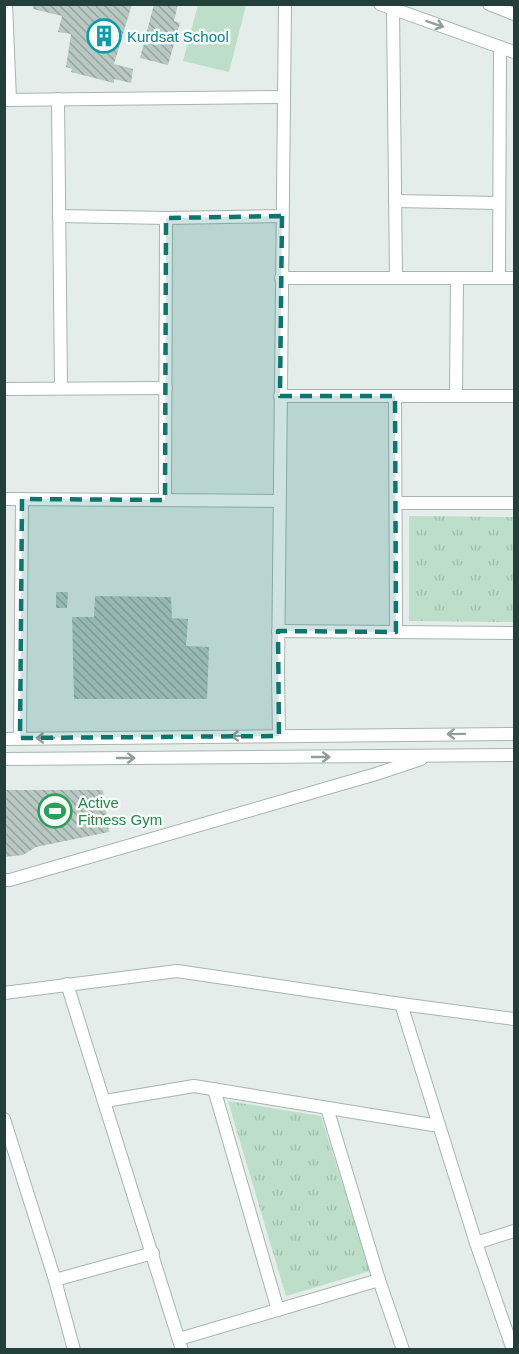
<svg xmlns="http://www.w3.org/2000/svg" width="519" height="1354" font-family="Helvetica,sans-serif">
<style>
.park{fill:url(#park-tufts)}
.garden{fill:#bddec8}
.building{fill:url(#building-back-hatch)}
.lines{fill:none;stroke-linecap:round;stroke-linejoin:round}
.street-casing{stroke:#a6b5b1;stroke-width:14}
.street{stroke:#fff;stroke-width:12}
.oneway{stroke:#919f9c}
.marked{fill:#0f766e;fill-opacity:0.2;stroke:#0f766e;stroke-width:4.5;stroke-dasharray:12 8;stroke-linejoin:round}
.labels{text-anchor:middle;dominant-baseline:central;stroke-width:5;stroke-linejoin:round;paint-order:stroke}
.culture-label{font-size:15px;fill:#0d838f;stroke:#f5faf7;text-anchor:start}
.leisure-label{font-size:15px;fill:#27864d;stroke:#f5faf7;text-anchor:start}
</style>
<defs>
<pattern id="park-tufts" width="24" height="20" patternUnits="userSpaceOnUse" patternTransform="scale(1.5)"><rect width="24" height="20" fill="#bddec8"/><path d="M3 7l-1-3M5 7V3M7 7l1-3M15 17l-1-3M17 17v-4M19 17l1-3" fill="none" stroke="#a2c0ad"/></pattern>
<pattern id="building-back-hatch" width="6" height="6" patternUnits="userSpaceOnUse" patternTransform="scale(1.5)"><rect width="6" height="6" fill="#b9c8c3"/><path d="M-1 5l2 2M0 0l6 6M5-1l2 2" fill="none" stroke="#96a49f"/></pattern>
</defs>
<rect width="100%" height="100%" fill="#e4edea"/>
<g class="park">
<polygon points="409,516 514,517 514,622 409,621"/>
<polygon points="228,1101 321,1116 370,1271 286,1296"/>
</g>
<polygon class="garden" points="198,5 246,5 229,72 183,61"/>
<g class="building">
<polygon points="34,4 132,4 114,64 133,69 131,83 114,79 114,83 71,72 72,69 66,67 71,34 58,32 62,16 33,9"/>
<polygon points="154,4 178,4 174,21 180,23 168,65 140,58"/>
<polygon points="56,592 68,592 67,608 56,608"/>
<polygon points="95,596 171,597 172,618 188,619 186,646 209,647 207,699 74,699 72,617 94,617"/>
<polygon points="4,790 103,790 109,832 36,847 23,855 4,857"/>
</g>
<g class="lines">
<g class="street-casing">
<g id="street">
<polyline points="6,4 10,100"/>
<polyline points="380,4 514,52"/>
<polyline points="489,4 514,14"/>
<polyline points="393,9 396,278"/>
<polyline points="58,99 61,388"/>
<polyline points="4,100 283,97"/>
<polyline points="395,201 499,203"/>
<polyline points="59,216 166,218 282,216"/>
<polyline points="281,278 514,278"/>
<polyline points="499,278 500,47"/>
<polyline points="4,389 166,388"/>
<polyline points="280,396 514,396"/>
<polyline points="395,396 396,632"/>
<polyline points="456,396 457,278"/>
<polyline points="4,499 279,501"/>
<polyline points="165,500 166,218"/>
<polyline points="396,503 514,503"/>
<polyline points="278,631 514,633"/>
<polyline points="279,736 278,672 285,4"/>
<polyline points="20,738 22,499"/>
<polyline points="4,739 514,734"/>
<polyline points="4,759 514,755"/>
<polyline points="4,880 10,880 376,774 421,759"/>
<polyline points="67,984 182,1350"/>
<polyline points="4,993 177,971 401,1004 514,1019"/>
<polyline points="401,1004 476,1243 513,1350"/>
<polyline points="214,1089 278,1310"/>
<polyline points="105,1101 194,1086 439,1126"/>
<polyline points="327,1108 379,1280 403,1350"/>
<polyline points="4,1119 55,1280 74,1350"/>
<polyline points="476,1243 514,1231"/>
<polyline points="55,1280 153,1253"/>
<polyline points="179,1339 379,1280"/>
</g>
</g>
<use href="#street" class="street"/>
</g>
<defs><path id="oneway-shaft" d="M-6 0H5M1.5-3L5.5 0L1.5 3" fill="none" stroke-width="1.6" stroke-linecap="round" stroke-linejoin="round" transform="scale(1.5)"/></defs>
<g class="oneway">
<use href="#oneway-shaft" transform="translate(435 24) rotate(19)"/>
<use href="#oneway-shaft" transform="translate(456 734) rotate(179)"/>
<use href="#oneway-shaft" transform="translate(240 736) rotate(179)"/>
<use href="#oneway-shaft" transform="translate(45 738) rotate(179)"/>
<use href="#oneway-shaft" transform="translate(321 757)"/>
<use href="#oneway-shaft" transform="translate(126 758)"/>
</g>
<path class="marked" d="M282,216L280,396H395L396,632L278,631L279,736L20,738L22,499L165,500L166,218Z"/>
<defs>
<g id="building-ring" transform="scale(1.725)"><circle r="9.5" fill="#f5faf7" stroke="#0f9aa8" stroke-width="1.5"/><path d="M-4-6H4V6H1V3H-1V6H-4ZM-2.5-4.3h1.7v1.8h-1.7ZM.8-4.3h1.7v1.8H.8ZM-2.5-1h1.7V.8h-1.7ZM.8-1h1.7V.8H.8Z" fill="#0f9aa8"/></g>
<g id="stadium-ring" transform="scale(1.725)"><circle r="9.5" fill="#f5faf7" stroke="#2e9e5b" stroke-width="1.5"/><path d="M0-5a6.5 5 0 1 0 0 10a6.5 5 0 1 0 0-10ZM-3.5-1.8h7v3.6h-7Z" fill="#2e9e5b"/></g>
</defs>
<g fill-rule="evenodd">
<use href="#building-ring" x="104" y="36"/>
<use href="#stadium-ring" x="55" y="811"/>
</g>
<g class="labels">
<g class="culture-label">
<text x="127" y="36">Kurdsat School</text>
</g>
<g class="leisure-label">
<text x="78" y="802">Active<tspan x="78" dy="17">Fitness Gym</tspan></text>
</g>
</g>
<rect width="519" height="1354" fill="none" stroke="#233f39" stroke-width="12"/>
</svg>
